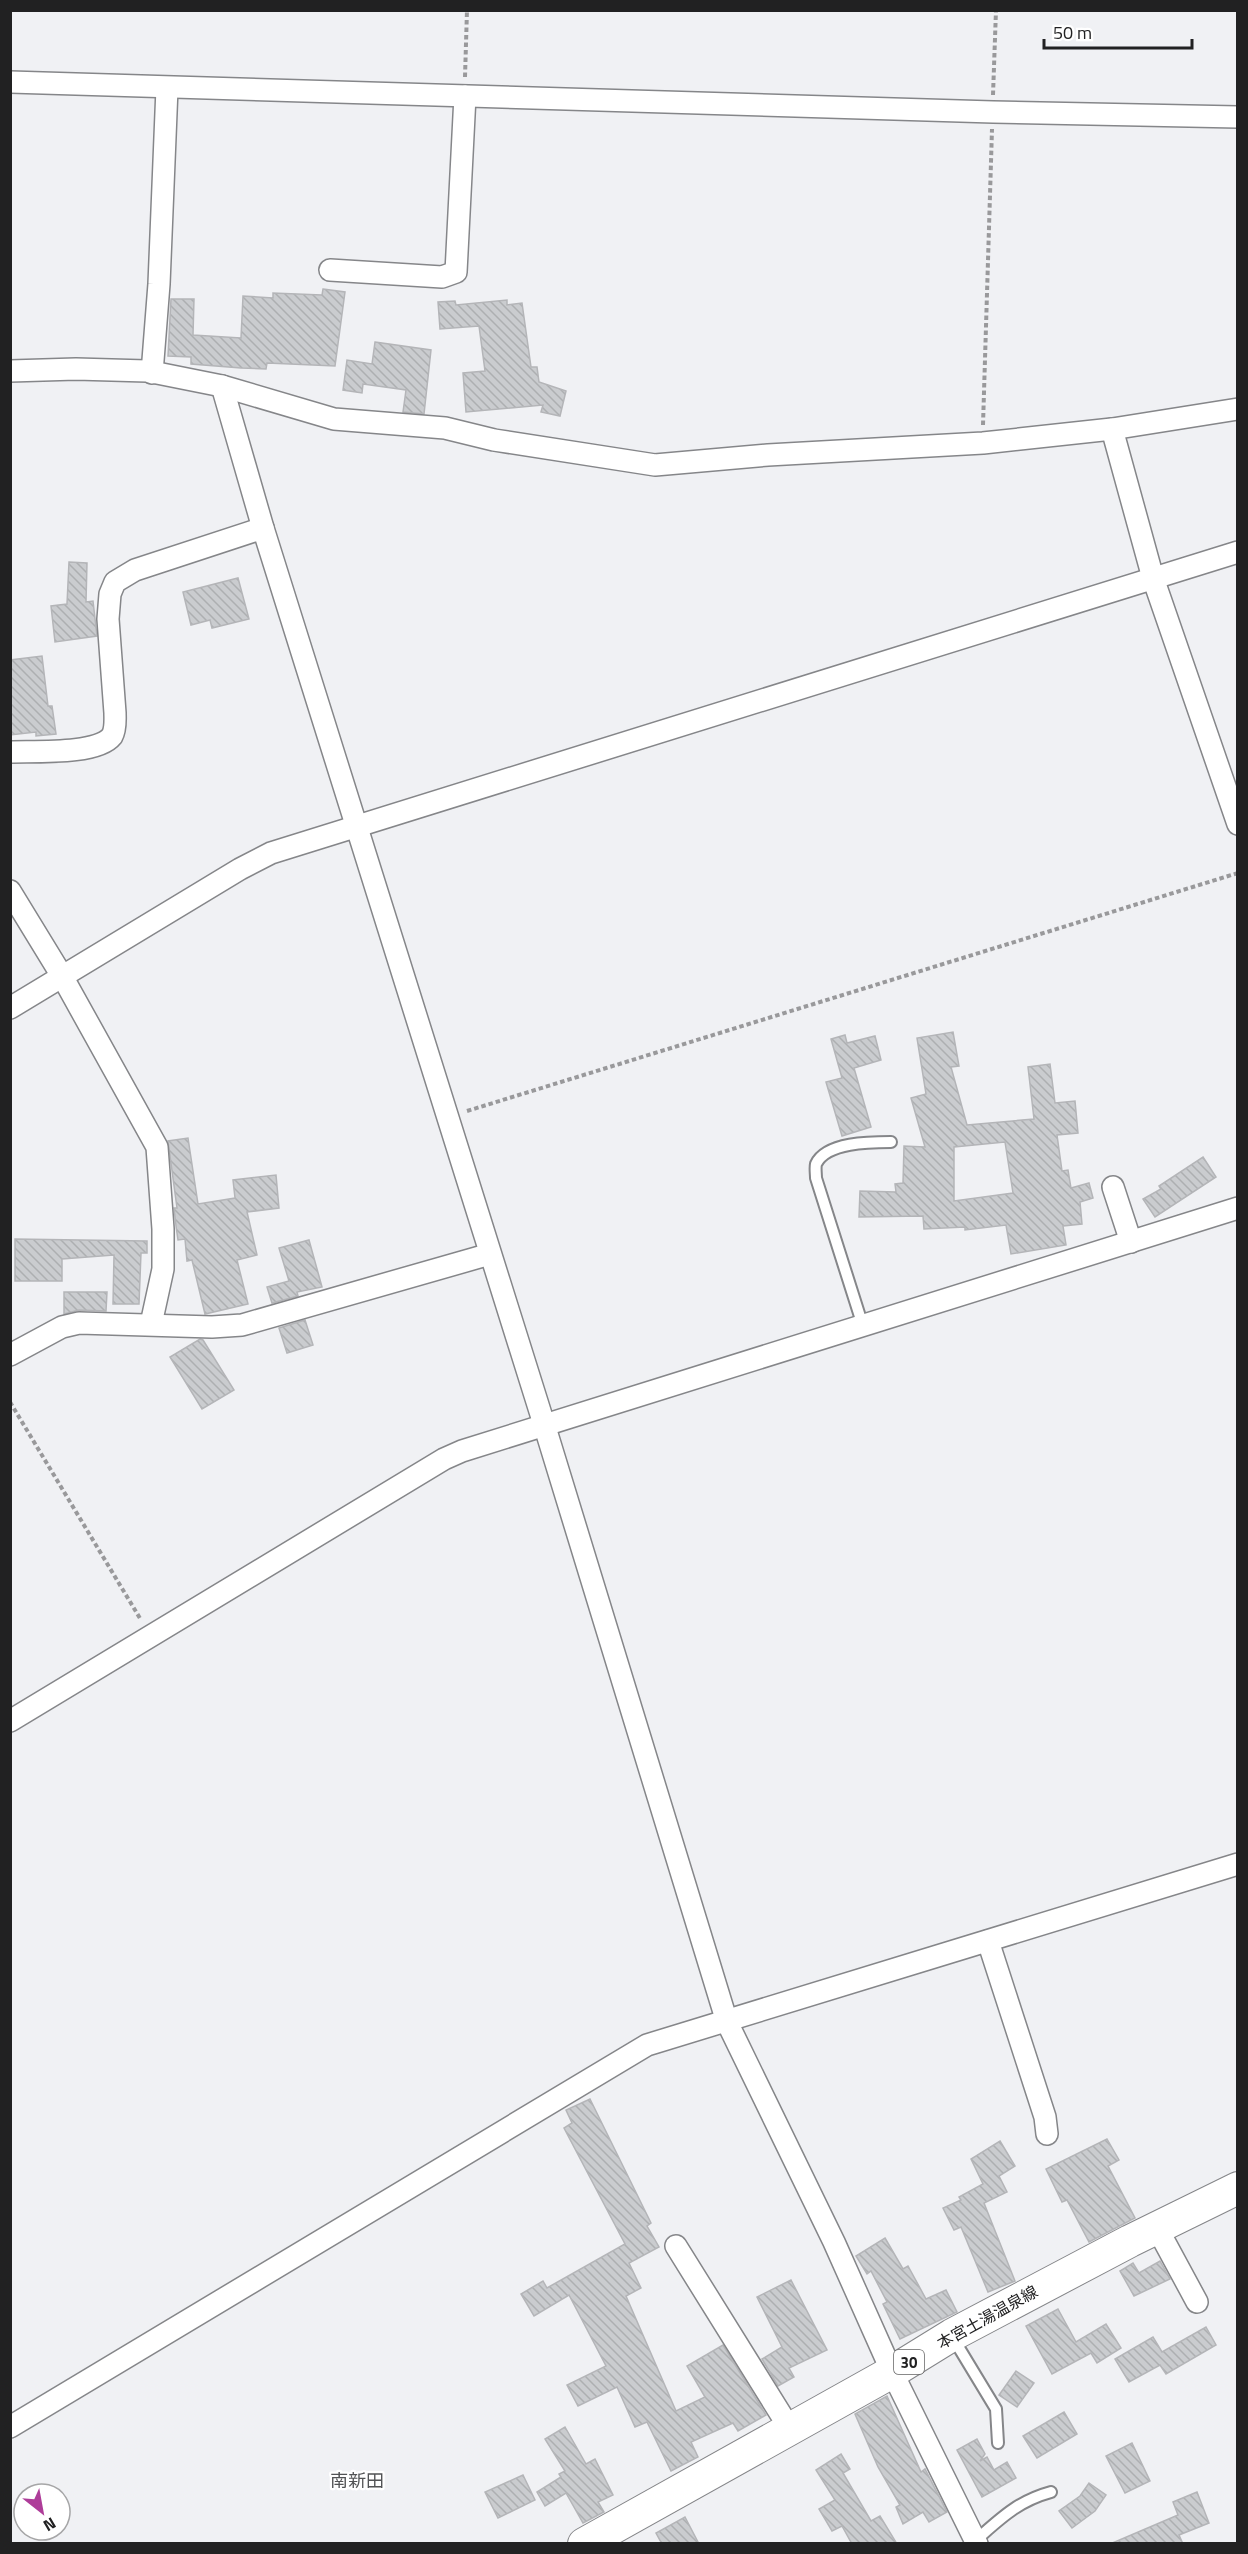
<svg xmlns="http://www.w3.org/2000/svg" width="1248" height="2554" font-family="'Titillium Web','Noto Sans JP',sans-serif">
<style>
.building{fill:url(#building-back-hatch);stroke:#b4b5b8;stroke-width:1.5;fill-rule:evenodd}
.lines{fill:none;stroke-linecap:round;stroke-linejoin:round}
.service-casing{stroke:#858689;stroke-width:14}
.minor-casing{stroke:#858689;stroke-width:24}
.primary-casing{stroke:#858689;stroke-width:34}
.path{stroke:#99999b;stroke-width:4;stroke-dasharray:4.5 3;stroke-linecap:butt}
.service{stroke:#fff;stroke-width:10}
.minor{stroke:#fff;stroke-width:21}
.primary{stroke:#fff;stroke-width:32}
.labels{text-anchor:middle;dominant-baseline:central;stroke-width:4.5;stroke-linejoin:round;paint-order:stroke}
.shield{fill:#fff;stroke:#646464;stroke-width:1.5}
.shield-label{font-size:15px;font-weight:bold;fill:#212122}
.street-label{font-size:16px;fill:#212122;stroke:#fff}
.neighbourhood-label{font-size:18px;fill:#525355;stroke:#fff}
</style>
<defs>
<pattern id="building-back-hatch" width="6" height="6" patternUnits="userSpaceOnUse" patternTransform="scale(1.5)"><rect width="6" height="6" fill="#cacccf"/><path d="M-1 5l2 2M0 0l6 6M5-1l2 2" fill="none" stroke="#adafb1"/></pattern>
</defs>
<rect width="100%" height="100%" fill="#f0f1f4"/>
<g class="building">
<polygon points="323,289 345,292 335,366 267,363 266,369 241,368 191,364 191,357 168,356 171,299 194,299 193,335 241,338 243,296 273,298 273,293 322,295"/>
<polygon points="507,300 507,305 522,303 531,367 537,367 539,382 566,391 560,416 541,412 543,405 466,412 463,373 485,371 479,326 440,329 438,302 455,301 456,305"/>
<polygon points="375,342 431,350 424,414 403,412 406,390 363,384 362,393 343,390 347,360 372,364"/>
<polygon points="69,562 87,563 86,602 93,601 97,636 55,642 51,606 67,604"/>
<polygon points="238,578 249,619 212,628 210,620 191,625 183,592"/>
<polygon points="42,656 48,706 52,706 56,734 36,736 36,732 10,735 10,660"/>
<path d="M953,1032L959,1066L951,1067L967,1125L1034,1119L1028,1067L1050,1064L1055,1103L1075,1101L1078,1133L1057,1135L1062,1171L1068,1170L1071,1188L1089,1183L1093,1198L1080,1202L1082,1224L1063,1226L1066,1245L1011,1254L1006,1225L965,1230V1227L924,1229L923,1216L859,1217L860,1191L896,1192L895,1184L903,1183L904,1146L925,1147L911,1098L926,1094L917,1038ZM1005,1142L1013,1193L954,1201V1147Z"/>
<polygon points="845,1035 847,1043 875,1036 881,1060 854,1068 871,1127 842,1136 826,1082 842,1078 831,1039"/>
<polygon points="188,1138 198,1204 235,1198 233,1180 276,1175 279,1208 247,1212 257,1255 237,1260 248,1304 205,1314 192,1260 187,1261 185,1239 178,1240 176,1226 174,1208 177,1208 168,1141"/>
<polygon points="1203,1157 1216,1177 1155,1217 1143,1199 1161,1189 1159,1186"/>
<polygon points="15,1239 147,1241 147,1253 141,1253 139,1304 113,1304 114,1255 62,1259 62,1281 15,1281"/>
<polygon points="309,1240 322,1287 297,1292 298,1296 272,1303 267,1287 289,1281 279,1248"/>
<polygon points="64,1292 107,1292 106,1311 79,1310 64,1314"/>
<polygon points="305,1320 313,1345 287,1353 279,1328"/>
<polygon points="200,1339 203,1340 234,1390 202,1409 170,1357"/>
<polygon points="590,2099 651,2223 647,2226 659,2247 629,2263 641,2288 626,2296 676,2411 705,2397 687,2366 723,2345 766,2415 738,2431 733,2423 691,2442 698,2457 671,2471 647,2422 635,2427 617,2387 578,2406 567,2385 606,2366 569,2295 534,2316 521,2294 543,2281 547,2288 625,2244 564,2128 572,2123 566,2110"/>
<polygon points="1107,2139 1119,2160 1108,2166 1135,2218 1089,2242 1067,2200 1062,2202 1046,2169"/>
<polygon points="1000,2141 1015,2166 999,2176 1007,2192 984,2203 1015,2281 988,2292 961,2227 954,2230 943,2208 961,2200 959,2197 983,2184 971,2159"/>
<polygon points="885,2238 903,2269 908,2266 926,2299 946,2290 957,2312 900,2339 883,2304 887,2302 871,2271 867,2274 856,2256"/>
<polygon points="1160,2261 1170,2279 1134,2296 1120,2271 1133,2263 1139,2273"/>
<polygon points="791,2280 827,2350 789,2368 794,2377 778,2386 762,2359 782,2347 757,2297"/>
<polygon points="1058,2309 1076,2342 1106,2324 1121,2348 1097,2363 1091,2353 1052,2374 1026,2326"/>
<polygon points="1206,2327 1216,2345 1166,2374 1160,2365 1129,2382 1115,2359 1153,2337 1162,2352"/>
<polygon points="1016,2371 1034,2383 1017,2407 999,2395"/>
<polygon points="887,2396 921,2472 925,2469 947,2512 929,2522 923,2512 903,2524 896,2507 900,2505 878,2467 855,2414"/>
<polygon points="1064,2412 1077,2434 1037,2458 1023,2436"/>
<polygon points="565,2427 586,2464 595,2459 613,2495 598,2502 604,2512 583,2523 566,2493 545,2506 537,2492 561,2477 559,2474 565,2471 545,2439"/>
<polygon points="977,2439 985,2454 980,2461 987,2457 994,2470 1007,2462 1016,2478 982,2497 957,2450"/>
<polygon points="1132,2443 1150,2481 1125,2493 1106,2456"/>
<polygon points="841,2454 850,2469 843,2473 871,2521 880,2516 897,2544 852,2544 842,2526 832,2531 819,2509 835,2500 816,2470"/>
<polygon points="523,2475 535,2500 498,2518 485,2492"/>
<polygon points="1089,2483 1106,2495 1095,2511 1072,2528 1059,2511 1080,2496"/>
<polygon points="1197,2492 1209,2523 1179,2535 1183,2544 1110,2544 1178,2515 1173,2502"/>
<polygon points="685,2517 699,2544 662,2544 656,2533"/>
</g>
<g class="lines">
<g class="service-casing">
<g id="service">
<path d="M863,1326L816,1178C816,1174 815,1168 816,1164C826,1142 871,1142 891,1142"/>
<polyline points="953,2338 996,2409 998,2443"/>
<path d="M976,2540C1001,2518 1018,2501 1051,2492"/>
</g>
</g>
<g class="minor-casing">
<g id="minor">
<polyline points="10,82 993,112 1238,117"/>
<polyline points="330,270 442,277 456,272 465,96"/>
<polyline points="10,371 76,369 147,371 222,386 334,419 445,428 494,440 655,465 768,455 983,443 1112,429 1238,409"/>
<polyline points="152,373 159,284 167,88"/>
<polyline points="222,386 263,528 544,1424 727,2022 834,2242 892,2372 977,2544"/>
<polyline points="1112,429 1153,578 1238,824"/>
<path d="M10,752C34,751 97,755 112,736C116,729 115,720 115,713L108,619L110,594L115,582L135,570L263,528"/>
<polyline points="10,891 62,976 157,1147 163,1229 163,1269 151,1324"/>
<polyline points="10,1008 240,869 271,853 1238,552"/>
<polyline points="1113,1187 1131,1242"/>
<polyline points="10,1355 62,1327 79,1323 212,1327 242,1325 490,1254"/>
<polyline points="10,1721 444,1459 462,1451 1238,1208"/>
<polyline points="988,1941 1045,2117 1047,2134"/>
<polyline points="1157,2228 1197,2302"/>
<polyline points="676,2246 790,2429"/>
<polyline points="10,2427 647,2045 1238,1864"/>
</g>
</g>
<g class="primary-casing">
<polyline id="primary" points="584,2544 892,2372 952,2335 1130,2241 1238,2188"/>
</g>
<g class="path">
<polyline points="465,77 467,10"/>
<polyline points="993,95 996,10"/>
<polyline points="983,425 992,129"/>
<polyline points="467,1111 1238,873"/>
<polyline points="10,1402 141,1620"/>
</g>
<use href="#service" class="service"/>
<use href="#minor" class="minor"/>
<use href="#primary" class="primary"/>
</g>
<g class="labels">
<rect class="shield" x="894" y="2350" width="30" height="24" rx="4.5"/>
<g class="shield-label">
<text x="909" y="2362">30</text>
</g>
<g class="street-label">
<text transform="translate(987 2317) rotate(-29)">本宮土湯温泉線</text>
</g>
<g class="neighbourhood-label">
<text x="357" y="2480">南新田</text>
</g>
</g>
<rect width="1248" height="2554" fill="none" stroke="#212122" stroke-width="24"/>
<g transform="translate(42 2512) rotate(149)"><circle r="28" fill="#ffffff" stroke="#a6a6a7" stroke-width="1.5"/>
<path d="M0-4.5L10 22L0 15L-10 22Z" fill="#ae3d99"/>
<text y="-9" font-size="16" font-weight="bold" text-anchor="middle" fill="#212122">N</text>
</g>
<path d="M1044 39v9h148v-9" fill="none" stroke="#212122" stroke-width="3"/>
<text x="1053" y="39" font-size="18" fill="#212122" stroke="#ffffff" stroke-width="4.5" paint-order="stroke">50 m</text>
</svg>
